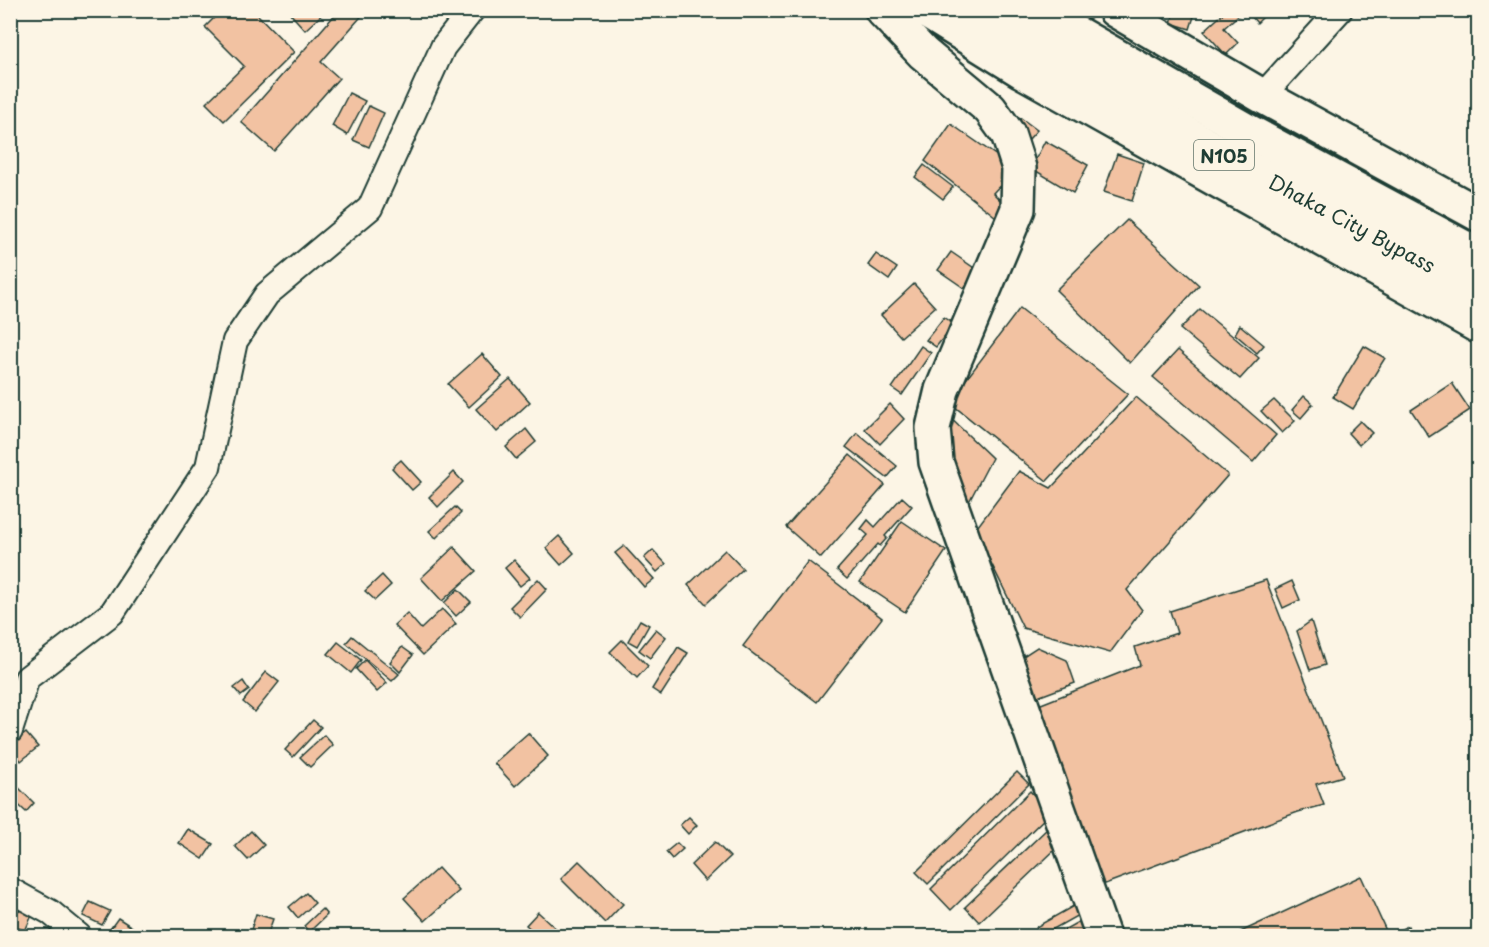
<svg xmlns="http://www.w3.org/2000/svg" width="1489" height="947" font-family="'Playpen Sans',sans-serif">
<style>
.building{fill:#f2c2a2;stroke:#1f3d34;stroke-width:1.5}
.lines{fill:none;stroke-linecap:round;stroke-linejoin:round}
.minor-casing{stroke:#1f3d34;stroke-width:28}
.secondary-casing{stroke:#1f3d34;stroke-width:38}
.trunk-casing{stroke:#1f3d34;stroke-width:38}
.minor{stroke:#fcf5e5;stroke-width:24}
.secondary{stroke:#fcf5e5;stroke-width:33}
.trunk{stroke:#fcf5e5;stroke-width:33}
.labels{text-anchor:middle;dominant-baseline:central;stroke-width:4.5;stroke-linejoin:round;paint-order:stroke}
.shield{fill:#fcf5e5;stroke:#617469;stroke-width:1.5}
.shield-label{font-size:18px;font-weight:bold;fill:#1f3d34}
.street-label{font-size:20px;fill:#1f3d34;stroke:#fcf5e5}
</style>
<rect width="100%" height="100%" fill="#fcf5e5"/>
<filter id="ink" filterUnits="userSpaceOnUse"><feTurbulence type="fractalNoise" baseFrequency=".0167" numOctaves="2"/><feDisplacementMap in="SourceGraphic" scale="12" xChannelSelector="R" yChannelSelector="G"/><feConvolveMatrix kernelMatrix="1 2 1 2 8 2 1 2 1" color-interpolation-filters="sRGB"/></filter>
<g filter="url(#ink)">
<g class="building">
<polygon points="222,10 253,10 294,52 224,121 206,103 244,66 205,27"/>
<polygon points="287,10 327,10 305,30"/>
<polygon points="339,10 367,10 321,62 339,78 274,151 241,122"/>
<polygon points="1175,10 1196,10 1190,29 1171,23"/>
<polygon points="1227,10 1244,10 1224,28 1238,43 1226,55 1204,31"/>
<polygon points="1246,10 1270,10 1257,23"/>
<polygon points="349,93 365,101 347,135 332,126"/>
<polygon points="369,106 384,113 369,147 353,140"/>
<polygon points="1021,118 1037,130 1020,149 1011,133"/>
<polygon points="951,124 1004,161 1006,179 993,193 1005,205 996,217 925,161"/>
<polygon points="1045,141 1088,165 1073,193 1031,168"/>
<polygon points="1117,154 1144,163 1132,201 1104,192"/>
<polygon points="924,165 953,187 943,199 915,177"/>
<polygon points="1127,220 1199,285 1130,363 1056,290"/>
<polygon points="951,252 977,270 964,288 938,270"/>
<polygon points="876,254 897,268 889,280 868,265"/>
<polygon points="914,284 935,307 901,337 881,315"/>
<polygon points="1020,308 1128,394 1047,481 949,402"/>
<polygon points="1200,309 1259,358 1240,379 1180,329"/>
<polygon points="944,317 954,324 936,347 926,340"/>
<polygon points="1240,325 1264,345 1257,353 1235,334"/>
<polygon points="921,346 931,353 902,395 892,388"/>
<polygon points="1364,346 1385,358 1353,409 1333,397"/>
<polygon points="1178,350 1276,435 1253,462 1153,377"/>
<polygon points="482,354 502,377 469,407 448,384"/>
<polygon points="510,379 530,402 497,432 476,409"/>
<polygon points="1452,383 1470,410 1429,437 1411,410"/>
<polygon points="1304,396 1313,404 1301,418 1292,410"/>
<polygon points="1136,397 1228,475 1127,590 1142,610 1110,653 1023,628 975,530 1019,471 1051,488"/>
<polygon points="1274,400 1295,421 1282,433 1261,411"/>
<polygon points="890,404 904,419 880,444 865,429"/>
<polygon points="943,411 992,458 963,513"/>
<polygon points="1360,421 1372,433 1359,445 1348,433"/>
<polygon points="526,429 536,442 516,459 506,447"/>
<polygon points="857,433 897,466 887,478 846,447"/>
<polygon points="850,455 885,485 821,558 786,527"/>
<polygon points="401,460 421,482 412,490 392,468"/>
<polygon points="454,472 463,482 438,507 429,497"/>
<polygon points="902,497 912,506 885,536 887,538 880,546 878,544 847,579 837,570 868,535 861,529 868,520 875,527"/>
<polygon points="455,507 461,513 436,538 429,531"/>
<polygon points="902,521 946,551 905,612 860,582"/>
<polygon points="559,536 574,553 561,565 546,548"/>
<polygon points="624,546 654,579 644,587 615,553"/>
<polygon points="454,547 476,571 442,601 421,578"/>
<polygon points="653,550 666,564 657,572 644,558"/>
<polygon points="725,550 743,569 706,604 688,585"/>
<polygon points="514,560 530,578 520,586 505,568"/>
<polygon points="808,561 882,618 817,702 743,646"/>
<polygon points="382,575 391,585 375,600 365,591"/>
<polygon points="538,579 547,589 520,617 510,607"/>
<polygon points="1266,580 1343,776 1316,784 1324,805 1298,812 1097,887 1031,708 1140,665 1135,647 1177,633 1170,611"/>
<polygon points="1292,581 1300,600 1283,608 1275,589"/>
<polygon points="458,589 471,602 456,616 444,603"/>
<polygon points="442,609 456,624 423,655 394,625 407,613 421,629"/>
<polygon points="640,620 649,625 637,646 628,641"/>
<polygon points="1311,621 1325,665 1310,670 1297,631"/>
<polygon points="656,629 666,637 650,658 639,650"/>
<polygon points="352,636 399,674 392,681 346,643"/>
<polygon points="622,640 648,666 637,678 610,652"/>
<polygon points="338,642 361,660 351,673 328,654"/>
<polygon points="402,647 413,655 400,672 390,662"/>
<polygon points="678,647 688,653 661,695 652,689"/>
<polygon points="1037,647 1067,660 1075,683 1035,698 1017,660"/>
<polygon points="365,660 387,683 377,692 356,669"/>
<polygon points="266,672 279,682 255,712 243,702"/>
<polygon points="243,681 249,690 241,696 234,688"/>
<polygon points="313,720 321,727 293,757 285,750"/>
<polygon points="26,733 38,747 21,761 10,746"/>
<polygon points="528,733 548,756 515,786 494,763"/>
<polygon points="324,735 333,745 310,767 300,757"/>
<polygon points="1017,772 1029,784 928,884 916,872"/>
<polygon points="17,786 34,803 26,812 10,797 10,792"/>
<polygon points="1030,791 1050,813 951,910 931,889"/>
<polygon points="689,817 697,825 688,834 680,825"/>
<polygon points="1048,828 1062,843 979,922 965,907"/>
<polygon points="188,829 213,844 203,859 179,843"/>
<polygon points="251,831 264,845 248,860 235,846"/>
<polygon points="715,842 730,857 705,881 691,865"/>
<polygon points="677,843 683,849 672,859 666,852"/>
<polygon points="579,861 623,904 605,923 561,879"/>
<polygon points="438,868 459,891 425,921 404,898"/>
<polygon points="1361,876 1388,935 1408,926 1412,936 1232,936"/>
<polygon points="306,893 315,903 298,918 289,907"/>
<polygon points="18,898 36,906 25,931 10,924 10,916"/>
<polygon points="90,902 110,911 102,925 83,916"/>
<polygon points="1077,904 1082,913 1041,936 1036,927"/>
<polygon points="322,909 327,915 309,932 304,926"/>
<polygon points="538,912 564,936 539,936 526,925"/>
<polygon points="256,914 273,919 267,936 249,936"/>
<polygon points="118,918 132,927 126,936 105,936"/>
<polygon points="1085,918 1090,928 1074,936 1053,936"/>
</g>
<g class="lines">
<g class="minor-casing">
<g id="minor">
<polyline points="1262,96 1340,10"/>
<polyline points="10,731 27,678 112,613 208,467 235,341 267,294 370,208 443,47 472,10"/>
<polyline points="10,890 50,912 79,936"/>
</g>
</g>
<g class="secondary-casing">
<g id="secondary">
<polyline points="882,10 923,53 990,109 1008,134 1019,168 1018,209 942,390 933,428 936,462 1103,936"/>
<polyline points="924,10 1022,71 1478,326"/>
<polyline points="1115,10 1262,96 1478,214"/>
</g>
</g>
<g class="trunk-casing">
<g id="trunk">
<path id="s1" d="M974,10L1226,156L1478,290"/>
<polyline points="1036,10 1246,130 1478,255"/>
</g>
</g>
<use href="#minor" class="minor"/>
<use href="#secondary" class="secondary"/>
<use href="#trunk" class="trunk"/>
</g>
</g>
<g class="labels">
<rect class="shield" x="1194" y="140" width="60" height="30" rx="4.5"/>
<g class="shield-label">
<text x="1224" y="155">N105</text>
</g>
<g class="street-label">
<text stroke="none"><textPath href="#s1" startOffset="434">Dhaka City Bypass</textPath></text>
</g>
</g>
<rect width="1489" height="947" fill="none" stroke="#fcf5e5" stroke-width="36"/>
<rect x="18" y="18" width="1453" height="911" fill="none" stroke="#1f3d34" stroke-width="2" filter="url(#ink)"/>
</svg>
